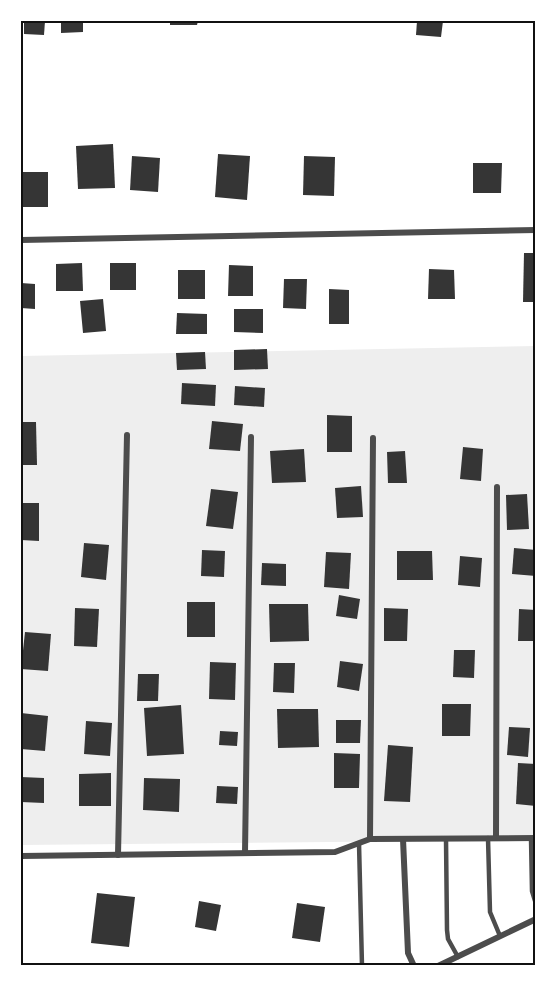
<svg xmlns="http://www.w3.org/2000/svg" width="557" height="987" font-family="'Source Sans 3',sans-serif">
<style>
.green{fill:#eee}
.building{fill:#353535}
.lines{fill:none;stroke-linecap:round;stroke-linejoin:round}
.service{stroke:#4c4c4c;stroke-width:4.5}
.minor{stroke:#4c4c4c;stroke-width:6}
.neatline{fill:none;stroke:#111;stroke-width:2}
</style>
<rect width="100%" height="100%" fill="#fff"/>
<polygon class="green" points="536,346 536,840 21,845 21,356"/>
<g class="building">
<polygon points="24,21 45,21 44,35 24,34"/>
<polygon points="61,21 83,21 83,32 61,33"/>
<polygon points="170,21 198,21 197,25 170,25"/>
<polygon points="417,21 443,21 441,37 416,35"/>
<polygon points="113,144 115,188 78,189 76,146"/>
<polygon points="218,154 250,156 247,200 215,197"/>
<polygon points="132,156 160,158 158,192 130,190"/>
<polygon points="304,156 335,157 334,196 303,195"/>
<polygon points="473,163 502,163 501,193 473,193"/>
<rect x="22" y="172" width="26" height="35"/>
<polygon points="524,253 536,253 536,302 523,302"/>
<polygon points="82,263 83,291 56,291 56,264"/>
<rect x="110" y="263" width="26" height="27"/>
<polygon points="229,265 253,266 253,296 228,296"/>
<polygon points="429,269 454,270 455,299 428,299"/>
<rect x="178" y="270" width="27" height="29"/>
<polygon points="284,279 307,279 306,309 283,308"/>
<polygon points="21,283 35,284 35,309 21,308"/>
<polygon points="329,289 349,290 349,324 329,324"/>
<polygon points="103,299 106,331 83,333 80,301"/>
<polygon points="234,309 263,309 263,333 234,332"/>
<polygon points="177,313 207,314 207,334 176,334"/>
<polygon points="267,349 268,369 234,370 234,350"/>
<polygon points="205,352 206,369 177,370 176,353"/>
<polygon points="182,383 216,385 215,406 181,404"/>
<polygon points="235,386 265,388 264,407 234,405"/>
<polygon points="327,415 352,416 352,452 327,452"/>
<polygon points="212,421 243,424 240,451 209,449"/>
<polygon points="21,422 36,422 37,465 21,465"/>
<polygon points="463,447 483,449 481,481 460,479"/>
<polygon points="304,449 306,482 272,483 270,451"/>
<polygon points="405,451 407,483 388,483 387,452"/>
<polygon points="361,486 363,517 337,518 335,488"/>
<polygon points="211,489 238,492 233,529 206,526"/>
<polygon points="527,494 529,529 507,530 506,495"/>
<polygon points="21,503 39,503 39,541 21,540"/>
<polygon points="84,543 109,545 106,580 81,577"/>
<polygon points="514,548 536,550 536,576 512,574"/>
<polygon points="202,550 225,551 224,577 201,576"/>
<polygon points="397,551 432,551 433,580 397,580"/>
<polygon points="326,552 351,553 349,589 324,587"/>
<polygon points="460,556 482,558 480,587 458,585"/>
<polygon points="262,563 286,564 286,586 261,585"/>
<polygon points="339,595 360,599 357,619 336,616"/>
<rect x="187" y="602" width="28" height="35"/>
<polygon points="269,604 308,604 309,641 270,642"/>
<polygon points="75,608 99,609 97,647 74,646"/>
<polygon points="384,608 408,609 407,641 384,641"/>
<polygon points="519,609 536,610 536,641 518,641"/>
<polygon points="25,632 51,634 48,671 21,669"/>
<polygon points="454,650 475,650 474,678 453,677"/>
<polygon points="340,661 363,664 359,691 337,687"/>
<polygon points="210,662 236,663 235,700 209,699"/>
<polygon points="274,663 295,663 294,693 273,692"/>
<polygon points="138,674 159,674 158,701 137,701"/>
<polygon points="442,704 471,704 470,736 442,736"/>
<polygon points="181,705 184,754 147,756 144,708"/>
<polygon points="277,709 318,709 319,747 278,748"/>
<polygon points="21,713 48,716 45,751 21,749"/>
<polygon points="336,720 361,720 360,743 336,743"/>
<polygon points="86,721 112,723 110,756 84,754"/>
<polygon points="509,727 530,728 528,757 507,755"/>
<polygon points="220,731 238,732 237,746 219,745"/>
<polygon points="388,745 413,747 410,802 384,801"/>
<polygon points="334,753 360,754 359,788 334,788"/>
<polygon points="518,763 536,764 536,806 516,804"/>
<polygon points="111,773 111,806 79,806 79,774"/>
<polygon points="21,777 44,778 44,803 21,802"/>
<polygon points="144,778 180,779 179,812 143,810"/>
<polygon points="217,786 238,787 237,804 216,803"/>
<polygon points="97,893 135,897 129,947 91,943"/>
<polygon points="199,901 221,905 216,931 195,927"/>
<polygon points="297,903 325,907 320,942 292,938"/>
</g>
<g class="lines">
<g class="service">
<polyline points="488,838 490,912 500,936"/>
<polyline points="531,838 532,891 536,904"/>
<polyline points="446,839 447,930 448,939 458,957"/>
<polyline points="359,843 362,966"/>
</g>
<g class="minor">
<polyline points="21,240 536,230"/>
<polyline points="496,838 497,487"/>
<polyline points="370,839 373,438"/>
<polyline points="403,839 408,953 414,966"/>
<polyline points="245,853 251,437"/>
<polyline points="118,855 127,435"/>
<polyline points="21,856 335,852 370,839 536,838"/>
<polyline points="438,966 536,919"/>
</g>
</g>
<rect width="557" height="987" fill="none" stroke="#ffffff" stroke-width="45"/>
<rect x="22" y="22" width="512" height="942" class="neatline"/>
</svg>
